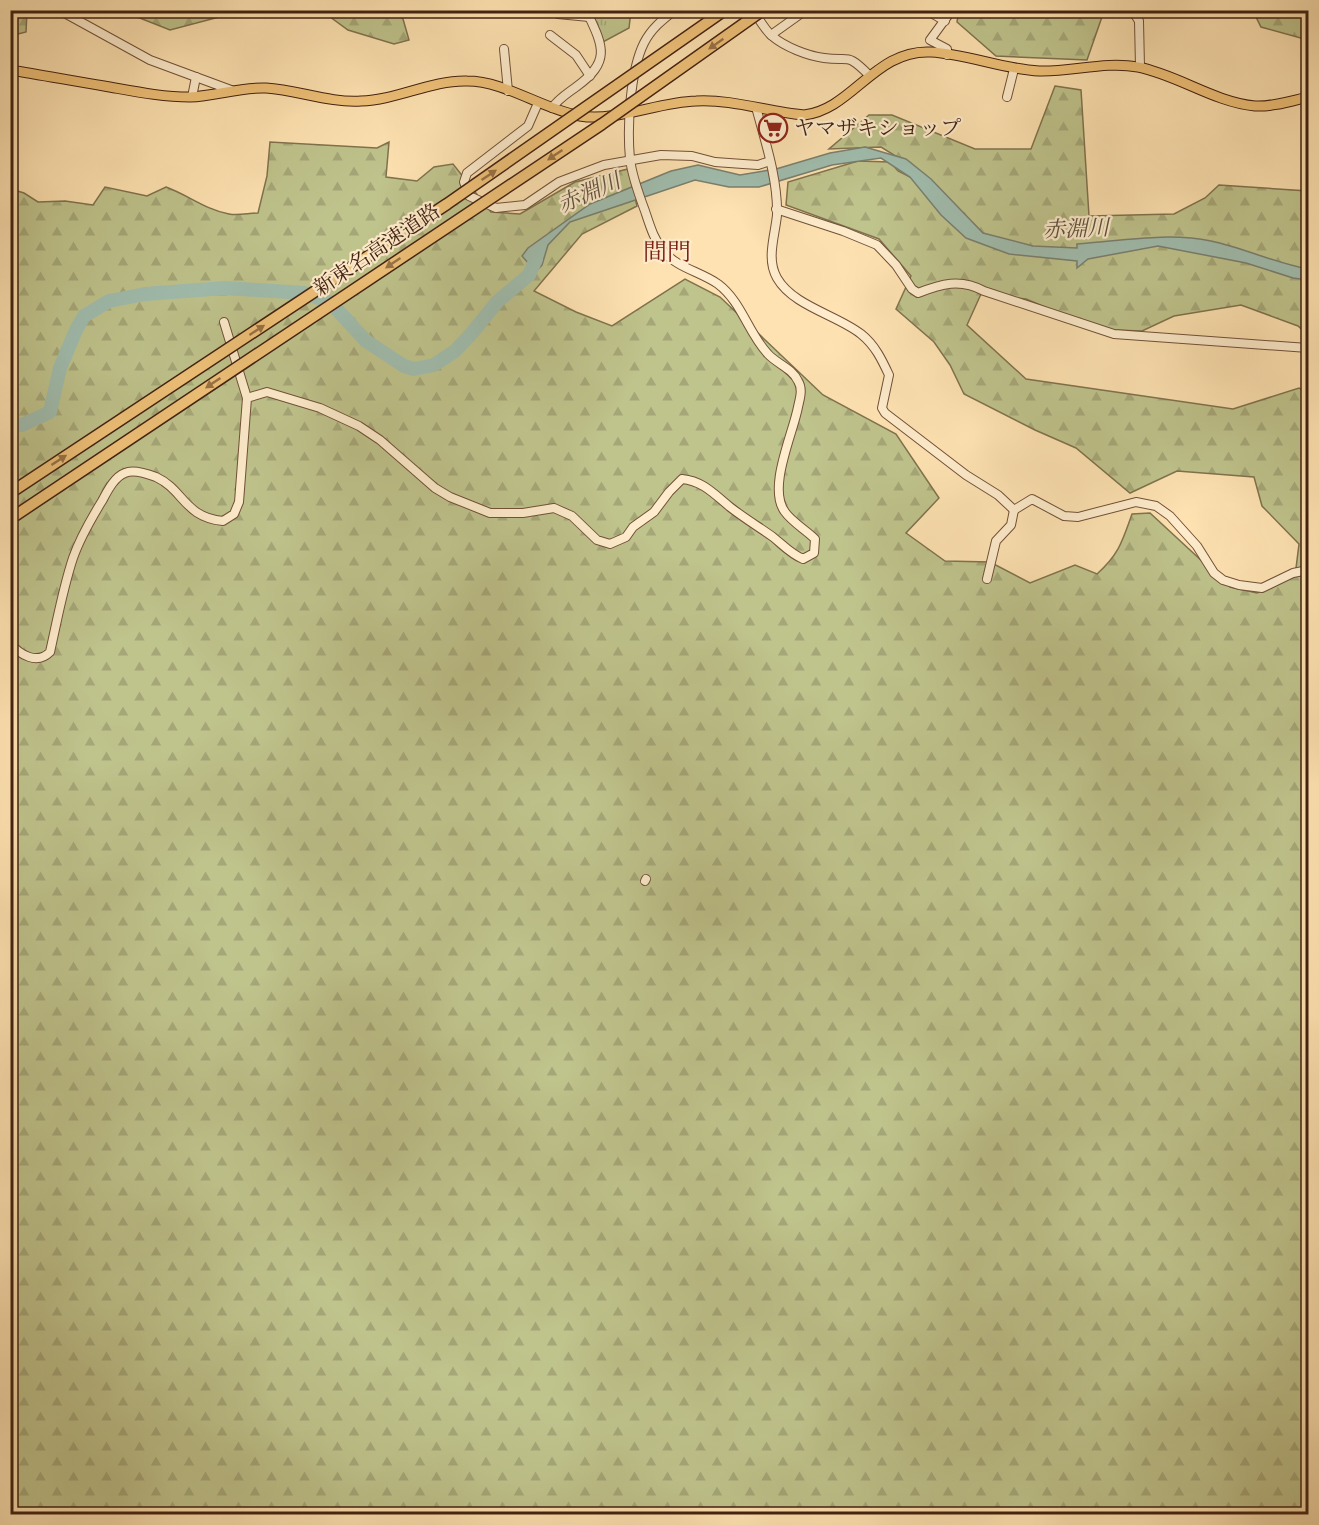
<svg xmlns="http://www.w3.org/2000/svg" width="1319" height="1525" font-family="'IM FELL Double Pica','Noto Serif JP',serif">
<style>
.grass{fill:url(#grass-tufts);stroke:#80724e;stroke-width:1.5}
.forest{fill:url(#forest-firs);stroke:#80724e;stroke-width:1.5}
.water{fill:#a0bdae;stroke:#7a7f6f;stroke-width:1.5}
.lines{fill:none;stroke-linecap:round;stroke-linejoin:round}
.river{stroke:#a0bdae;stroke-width:14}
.minor-casing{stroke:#715139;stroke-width:10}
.major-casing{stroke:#422111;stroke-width:11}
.minor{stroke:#feeccc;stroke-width:8}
.major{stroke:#efc178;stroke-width:9}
.highway-bridge-casing{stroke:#422111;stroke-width:13;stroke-linecap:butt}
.highway-bridge{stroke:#efc178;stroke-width:10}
.oneway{fill:#987144}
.labels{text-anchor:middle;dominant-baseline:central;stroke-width:4.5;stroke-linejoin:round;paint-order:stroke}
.poi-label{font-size:21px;fill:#422111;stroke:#feeccc;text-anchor:start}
.street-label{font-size:21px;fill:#422111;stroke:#feeccc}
.water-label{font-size:22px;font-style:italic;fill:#5e5040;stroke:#feeccc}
.quarter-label{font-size:24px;fill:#7a1f14;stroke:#feeccc}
</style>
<defs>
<pattern id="grass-tufts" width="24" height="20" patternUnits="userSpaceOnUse" patternTransform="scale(1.5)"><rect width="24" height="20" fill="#bfc38c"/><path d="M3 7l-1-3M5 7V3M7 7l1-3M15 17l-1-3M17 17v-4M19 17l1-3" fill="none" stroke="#a5a778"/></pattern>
<pattern id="forest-firs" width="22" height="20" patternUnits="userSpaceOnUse" patternTransform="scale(1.5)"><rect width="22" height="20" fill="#bfc38c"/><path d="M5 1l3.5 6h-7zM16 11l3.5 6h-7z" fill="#a5a778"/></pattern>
</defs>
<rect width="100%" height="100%" fill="#fee2b1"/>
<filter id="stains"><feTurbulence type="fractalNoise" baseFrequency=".00333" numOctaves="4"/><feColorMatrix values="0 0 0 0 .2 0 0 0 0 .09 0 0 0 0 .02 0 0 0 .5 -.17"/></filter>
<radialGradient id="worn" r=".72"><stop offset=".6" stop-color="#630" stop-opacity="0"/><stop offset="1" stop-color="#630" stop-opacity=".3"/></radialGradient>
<polygon class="grass" points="590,11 631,11 629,28 603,42"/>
<g class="forest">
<polygon points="11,10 27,11 26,32 14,35 11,39"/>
<polygon points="959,10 1104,10 1104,11 1087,60 996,56 957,22"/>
<polygon points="122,11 242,11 170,30"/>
<polygon points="322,11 392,11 403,19 409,40 394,44 348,30"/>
<polygon points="1253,11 1308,11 1308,40 1261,27"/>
<path d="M1055,86L1081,90L1089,216L1174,214L1205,198L1219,185L1308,191V335L1298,326L1241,305L1174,316L1142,331L1113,330L1069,317L1026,299L981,294L967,325L1026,379L1233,409L1299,388L1308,394V1514H11V189L24,193L38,202L65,201L93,205L105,187L147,196L166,187C188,195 206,210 229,214C238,216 249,213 258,213L267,176L270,142L377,148L389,142L386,177L417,181L434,167L453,164L491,212L520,214L575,182L628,169L637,206L582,234L534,291L576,312L612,326L685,279L720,297L823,395L896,434L939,498L906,533L945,561L990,562L1030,583L1075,565L1097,574C1119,554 1122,542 1132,514L1150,513L1230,587L1257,593L1295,576L1299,544L1262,506L1254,477L1177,471L1130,493L1076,448L1035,430L964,394L950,365L934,342L896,309L911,276L879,239L786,205L788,182L858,161L890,162L898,171L914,179L988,238L917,169L881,147L829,149L869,115H892L975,149H1031Z"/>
</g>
<path class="water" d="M865,147L906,159L931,179L983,233L1033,246L1077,248V244C1121,241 1168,232 1211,241C1244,248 1275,263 1308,269V280L1293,278L1246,263L1158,246L1088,259L1077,268V261L1009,254L966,238L941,215L910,177L881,158L832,165L759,187H729L695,180L570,222L548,245L542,265L529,278L530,265L522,256L528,248L590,204L671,171L698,165L740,175L776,169L830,153Z"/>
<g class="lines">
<polyline class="river" points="10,425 22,425 50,412 60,368 76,330 84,316 109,301 145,294 225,288 304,293 330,302 366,341 404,366 414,369 434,365 455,351 471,334 498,301 529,275 536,259"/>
<g class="minor-casing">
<g id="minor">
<polyline points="59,10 150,60 231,90"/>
<polyline points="552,10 558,14 589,17"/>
<path d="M753,10C759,19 765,30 772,36C785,47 808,56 824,58C851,62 846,52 869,75"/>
<polyline points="1132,10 1139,21 1140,67"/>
<polyline points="933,14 945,21"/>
<polyline points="550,35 576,55 590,76"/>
<polyline points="771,35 806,10"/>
<polyline points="504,49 508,91"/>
<polyline points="947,55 947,49 930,40 952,10"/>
<polyline points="192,97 196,77"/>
<polyline points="1007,97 1014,69"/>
<polyline points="538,103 528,126 467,173 464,182 469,196 496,208 525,205 559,182 604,165 661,155 692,156 715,162 743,164 758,165 770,161"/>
<path d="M756,107C765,141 778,179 777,215C775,236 766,259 777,278C793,306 837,315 861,334C875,345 882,360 889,375L882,408L885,413L966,475L998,495L1014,510"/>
<path d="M552,108C558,99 568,93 576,87C612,61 603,46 586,10"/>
<path d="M776,209L843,231L877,245L896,265L912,289L918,293C941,284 960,278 984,291L1114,334L1308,348"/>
<polyline points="224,322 247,398"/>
<polyline points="1014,510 1032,499 1064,516 1078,517 1136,502 1156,506 1170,516 1197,546 1214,573 1223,580 1239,585 1262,588 1293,573 1308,570"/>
<polyline points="987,579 996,541 1011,525 1014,510"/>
<path d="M10,643C20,655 37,665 50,652C57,621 63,588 73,558C80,538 91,519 102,501C107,492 114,477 125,473C133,469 148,474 156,477C184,490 184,517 223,521L234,514L239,502L247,398L267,392L320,408L359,426L380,440L435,488L450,497L490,513H523L554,508L572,516L597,540L610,544L626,537L633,527L654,512L669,492L682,479C703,481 714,494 730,507C744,518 759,527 773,537C784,546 791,554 803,559L814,553L815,539C806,530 792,522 785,512C767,488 793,434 798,407C800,398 803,389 798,381C792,368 777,364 768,354C748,333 742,302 718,284C701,272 678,268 664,252C654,240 650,226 645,211C639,195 632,176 630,159C627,127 630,71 644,43C651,29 662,20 675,10"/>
<polyline points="645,881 646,879"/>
</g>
</g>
<g class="major-casing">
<path id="major" d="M10,70C42,75 73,81 104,86C133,91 161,97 190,97C216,96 240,87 266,88C298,90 329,103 361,101C397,100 431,80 467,81C505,81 542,109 580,116C616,122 658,102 696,101C733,99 768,112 804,115C852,110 875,49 931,52C967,54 1002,69 1039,71C1072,72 1105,61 1138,67C1178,75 1214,102 1255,106C1273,107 1291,101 1308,97"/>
</g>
<use href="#minor" class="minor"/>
<use href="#major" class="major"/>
<g class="highway-bridge-casing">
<g id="highway-bridge">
<polyline points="10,493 447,204 725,10"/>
<polyline points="10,519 602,124 763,10"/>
</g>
</g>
<use href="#highway-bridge" class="highway-bridge"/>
</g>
<defs><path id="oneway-solid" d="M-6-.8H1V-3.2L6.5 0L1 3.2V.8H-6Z" transform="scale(1.5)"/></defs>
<g class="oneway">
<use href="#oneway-solid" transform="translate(716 44) rotate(145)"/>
<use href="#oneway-solid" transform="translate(555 155) rotate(146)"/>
<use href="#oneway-solid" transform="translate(489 175) rotate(-34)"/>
<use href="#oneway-solid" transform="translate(393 263) rotate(146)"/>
<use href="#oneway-solid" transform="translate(257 330) rotate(-33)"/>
<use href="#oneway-solid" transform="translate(213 383) rotate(146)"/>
<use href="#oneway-solid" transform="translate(59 460) rotate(-33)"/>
</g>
<defs>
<g id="supermarket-ring" transform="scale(1.5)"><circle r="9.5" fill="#feeccc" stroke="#8f2418" stroke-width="1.5"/><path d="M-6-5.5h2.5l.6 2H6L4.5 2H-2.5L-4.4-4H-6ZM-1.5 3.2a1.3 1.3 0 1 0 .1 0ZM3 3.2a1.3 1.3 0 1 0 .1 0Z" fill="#8f2418"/></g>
</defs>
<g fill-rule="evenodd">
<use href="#supermarket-ring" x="773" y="128"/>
</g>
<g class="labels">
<g class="poi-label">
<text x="794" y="128">ヤマザキショップ</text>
</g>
<g class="street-label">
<text transform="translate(377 250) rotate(-34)">新東名高速道路</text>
</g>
<g class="water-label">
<text transform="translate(589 193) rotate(-24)">赤淵川</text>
<text transform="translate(1076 229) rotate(-2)">赤淵川</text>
</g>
<g class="quarter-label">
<text x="667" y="252">間門</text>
</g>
</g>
<rect width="1319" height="1525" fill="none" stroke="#fee2b1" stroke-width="36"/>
<rect x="12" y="12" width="1295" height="1501" fill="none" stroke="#422111" stroke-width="3"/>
<rect x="18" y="18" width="1283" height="1489" fill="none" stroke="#422111" stroke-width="1.5"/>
<rect width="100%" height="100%" filter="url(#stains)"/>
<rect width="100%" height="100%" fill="url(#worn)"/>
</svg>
